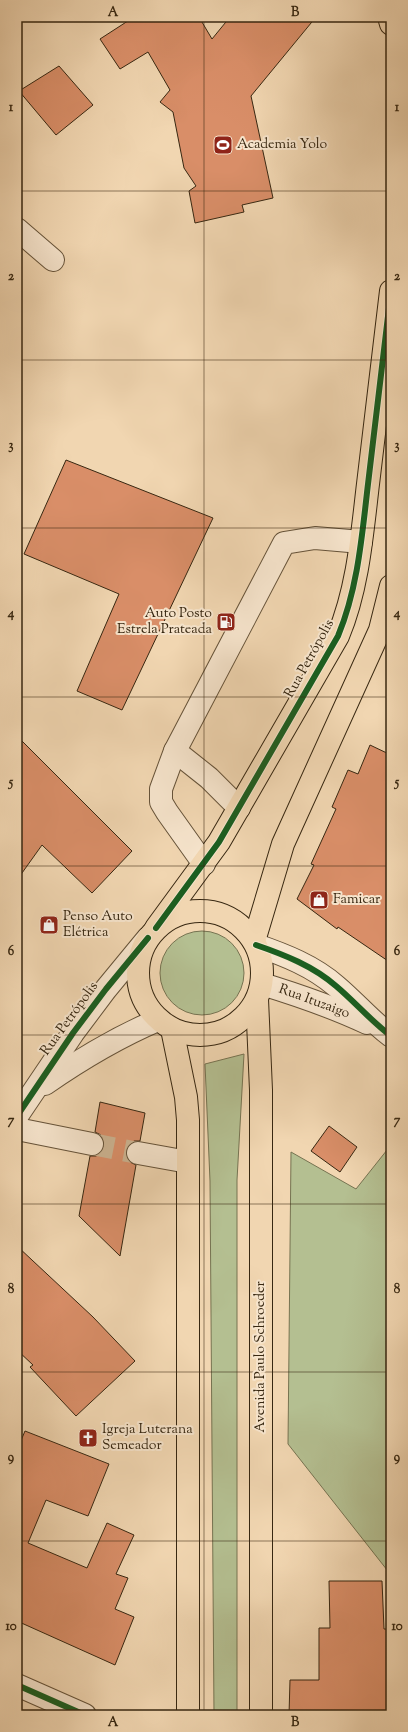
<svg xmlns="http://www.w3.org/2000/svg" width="408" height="1732" font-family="'Sorts Mill Goudy',serif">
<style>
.green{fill:#b4bf91;stroke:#767351}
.building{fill:#d98e68;stroke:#372711}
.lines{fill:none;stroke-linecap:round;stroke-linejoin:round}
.minor-tunnel{stroke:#ccb391;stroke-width:22;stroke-dasharray:22 11;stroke-linecap:butt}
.minor-casing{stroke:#665339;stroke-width:24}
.major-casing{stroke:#372711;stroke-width:24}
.minor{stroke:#f6e4cc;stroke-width:22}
.major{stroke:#f1d6b1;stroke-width:22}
.cycleway-casing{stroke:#f6e4cc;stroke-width:8}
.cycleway{stroke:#1b5e20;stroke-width:6}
.grid{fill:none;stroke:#372711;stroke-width:1;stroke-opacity:0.55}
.labels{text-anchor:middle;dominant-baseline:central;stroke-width:4;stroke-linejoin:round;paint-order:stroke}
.poi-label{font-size:14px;fill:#372711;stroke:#f6e4cc;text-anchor:start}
.street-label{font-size:14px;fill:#372711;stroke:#f6e4cc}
.neatline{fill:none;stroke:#372711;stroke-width:1.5}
.grid-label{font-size:13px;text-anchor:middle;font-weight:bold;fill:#372711}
</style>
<rect width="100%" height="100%" fill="#f1d6b1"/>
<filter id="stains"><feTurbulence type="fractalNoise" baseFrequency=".005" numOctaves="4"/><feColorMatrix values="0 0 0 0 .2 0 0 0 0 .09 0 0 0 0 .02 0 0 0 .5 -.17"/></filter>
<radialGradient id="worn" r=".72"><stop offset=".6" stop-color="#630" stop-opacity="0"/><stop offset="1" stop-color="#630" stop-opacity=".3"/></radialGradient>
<g class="green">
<circle cx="202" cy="973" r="42"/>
<polygon points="244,1054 237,1180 237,1715 214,1715 210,1181 205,1064"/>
<polygon points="391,1145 391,1575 288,1444 291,1152 356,1189"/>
</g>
<g class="building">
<polygon points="134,17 199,17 212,39 230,17 316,17 251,96 273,198 242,205 244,212 195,223 189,191 196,186 184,168 173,112 160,102 170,90 148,52 120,69 100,39"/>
<polygon points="59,66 93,105 56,135 19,91"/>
<polygon points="66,460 213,518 122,710 77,691 119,594 24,554"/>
<polygon points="17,736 132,851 92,893 42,845 17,880"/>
<polygon points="370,745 391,755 391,963 338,927 337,929 297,899 314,865 311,864 336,809 332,807 348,770 358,774"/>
<polygon points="100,1102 145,1113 140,1141 134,1141 129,1145 126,1151 126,1158 130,1162 136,1165 120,1256 79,1216 90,1156 96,1156 101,1153 104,1146 104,1140 101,1135 95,1132"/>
<polygon points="329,1126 357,1147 340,1172 311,1151"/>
<polygon points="17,1246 93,1317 135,1361 76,1416 30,1367 33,1365 17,1350"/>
<polygon points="25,1431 109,1464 88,1516 46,1500 28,1543 87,1568 107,1523 134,1535 116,1574 128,1578 115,1609 134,1617 115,1665 17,1621 17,1450"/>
<polygon points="329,1581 382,1581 384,1629 391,1629 391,1715 289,1715 290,1680 319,1680 319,1628 330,1628"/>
</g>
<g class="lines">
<polyline class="minor-tunnel" points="92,1144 138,1153"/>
<g class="minor-casing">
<g id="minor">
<polyline points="17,229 53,260"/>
<polyline points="175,751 161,789 161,802 167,812 204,864"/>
<polyline points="239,808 209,778 175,751 284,543 315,538 361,542"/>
<path d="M256,945C285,955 313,966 336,986C355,1002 371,1021 391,1036"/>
<path d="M262,984C298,995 333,1007 367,1023"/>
<path d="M45,1084C81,1059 118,1037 158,1020"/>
<polyline points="17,1116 73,1033 106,989 148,938"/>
<polyline points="17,1129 92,1144"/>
<polyline points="138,1153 188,1162"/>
<polyline points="17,1685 85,1715"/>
</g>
</g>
<g class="major-casing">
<g id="major">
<polyline points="389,17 391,24"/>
<circle cx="200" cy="973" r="62"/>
<path d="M156,928L219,842L338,636C358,588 362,535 368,484C376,420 383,355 391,291"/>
<polyline points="254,941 283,844 380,630 391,586"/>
<polyline points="257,999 261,1090 261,1715"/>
<polyline points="172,1029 186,1097 188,1120 188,1715"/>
</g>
</g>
<use href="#minor" class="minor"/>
<use href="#major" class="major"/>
<g class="cycleway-casing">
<g id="cycleway">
<path d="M156,928L219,842L338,636C358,588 362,535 368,484C376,420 383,355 391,291"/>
<path d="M256,945C285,955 313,966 336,986C355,1002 371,1021 391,1036"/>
<polyline points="17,1116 73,1033 106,989 148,938"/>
<polyline points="17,1685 85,1715"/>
</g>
</g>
<use href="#cycleway" class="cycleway"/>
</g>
<path class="grid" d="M204,17V1715M17,191H391M17,360H391M17,528H391M17,697H391M17,866H391M17,1035H391M17,1204H391M17,1372H391M17,1541H391"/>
<defs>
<g id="stadium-square" transform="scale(1)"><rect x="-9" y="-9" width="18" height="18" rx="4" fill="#8f2418" stroke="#f6e4cc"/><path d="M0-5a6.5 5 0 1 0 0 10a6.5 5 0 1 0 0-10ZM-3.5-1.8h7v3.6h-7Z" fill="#fff"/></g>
<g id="fuel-square" transform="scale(1)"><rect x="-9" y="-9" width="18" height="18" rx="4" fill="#8f2418" stroke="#f6e4cc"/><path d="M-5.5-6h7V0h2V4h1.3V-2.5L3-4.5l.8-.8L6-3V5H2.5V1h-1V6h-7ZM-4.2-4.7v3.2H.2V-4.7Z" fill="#fff"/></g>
<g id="shop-square" transform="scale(1)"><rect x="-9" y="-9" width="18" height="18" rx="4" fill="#8f2418" stroke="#f6e4cc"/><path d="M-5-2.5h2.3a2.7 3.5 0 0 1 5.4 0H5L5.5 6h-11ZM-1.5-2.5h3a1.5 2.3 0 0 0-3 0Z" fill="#fff"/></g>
<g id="church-square" transform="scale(1)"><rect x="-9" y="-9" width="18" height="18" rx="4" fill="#8f2418" stroke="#f6e4cc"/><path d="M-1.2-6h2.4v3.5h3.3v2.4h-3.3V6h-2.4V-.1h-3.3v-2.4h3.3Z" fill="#fff"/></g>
</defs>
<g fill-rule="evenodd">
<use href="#stadium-square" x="223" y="145"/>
<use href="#fuel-square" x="226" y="622"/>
<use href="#shop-square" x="319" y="900"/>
<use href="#shop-square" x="49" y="925"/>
<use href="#church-square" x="88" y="1438"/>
</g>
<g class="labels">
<g class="poi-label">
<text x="237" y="145">Academia Yolo</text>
<text x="212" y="614" text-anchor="end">Auto Posto<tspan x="212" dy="16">Estrela Prateada</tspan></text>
<text x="333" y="900">Famicar</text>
<text x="63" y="917">Penso Auto<tspan x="63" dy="16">Elétrica</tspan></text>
<text x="102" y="1430">Igreja Luterana<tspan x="102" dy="16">Semeador</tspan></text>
</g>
<g class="street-label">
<text transform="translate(310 659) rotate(-61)">Rua Petrópolis</text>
<text transform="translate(314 1002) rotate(20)">Rua Ituzaigo</text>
<text transform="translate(70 1019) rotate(-54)">Rua Petrópolis</text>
<text transform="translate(261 1357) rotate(-90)">Avenida Paulo Schroeder</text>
</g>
</g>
<rect width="408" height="1732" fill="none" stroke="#f1d6b1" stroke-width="44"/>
<rect x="22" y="22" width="364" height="1688" class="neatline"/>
<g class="grid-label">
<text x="113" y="16">A</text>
<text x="295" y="16">B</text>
<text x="11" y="111">1</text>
<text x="397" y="111">1</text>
<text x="11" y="280">2</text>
<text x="397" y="280">2</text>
<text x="11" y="449">3</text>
<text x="397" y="449">3</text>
<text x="11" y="617">4</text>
<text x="397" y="617">4</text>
<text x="11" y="786">5</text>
<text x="397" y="786">5</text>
<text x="11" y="955">6</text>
<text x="397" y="955">6</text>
<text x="11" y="1124">7</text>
<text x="397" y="1124">7</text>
<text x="11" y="1293">8</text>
<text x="397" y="1293">8</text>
<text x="11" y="1461">9</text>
<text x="397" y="1461">9</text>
<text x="11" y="1630">10</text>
<text x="397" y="1630">10</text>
<text x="113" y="1726">A</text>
<text x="295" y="1726">B</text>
</g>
<rect width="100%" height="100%" filter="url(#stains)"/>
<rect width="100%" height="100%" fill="url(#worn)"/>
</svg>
